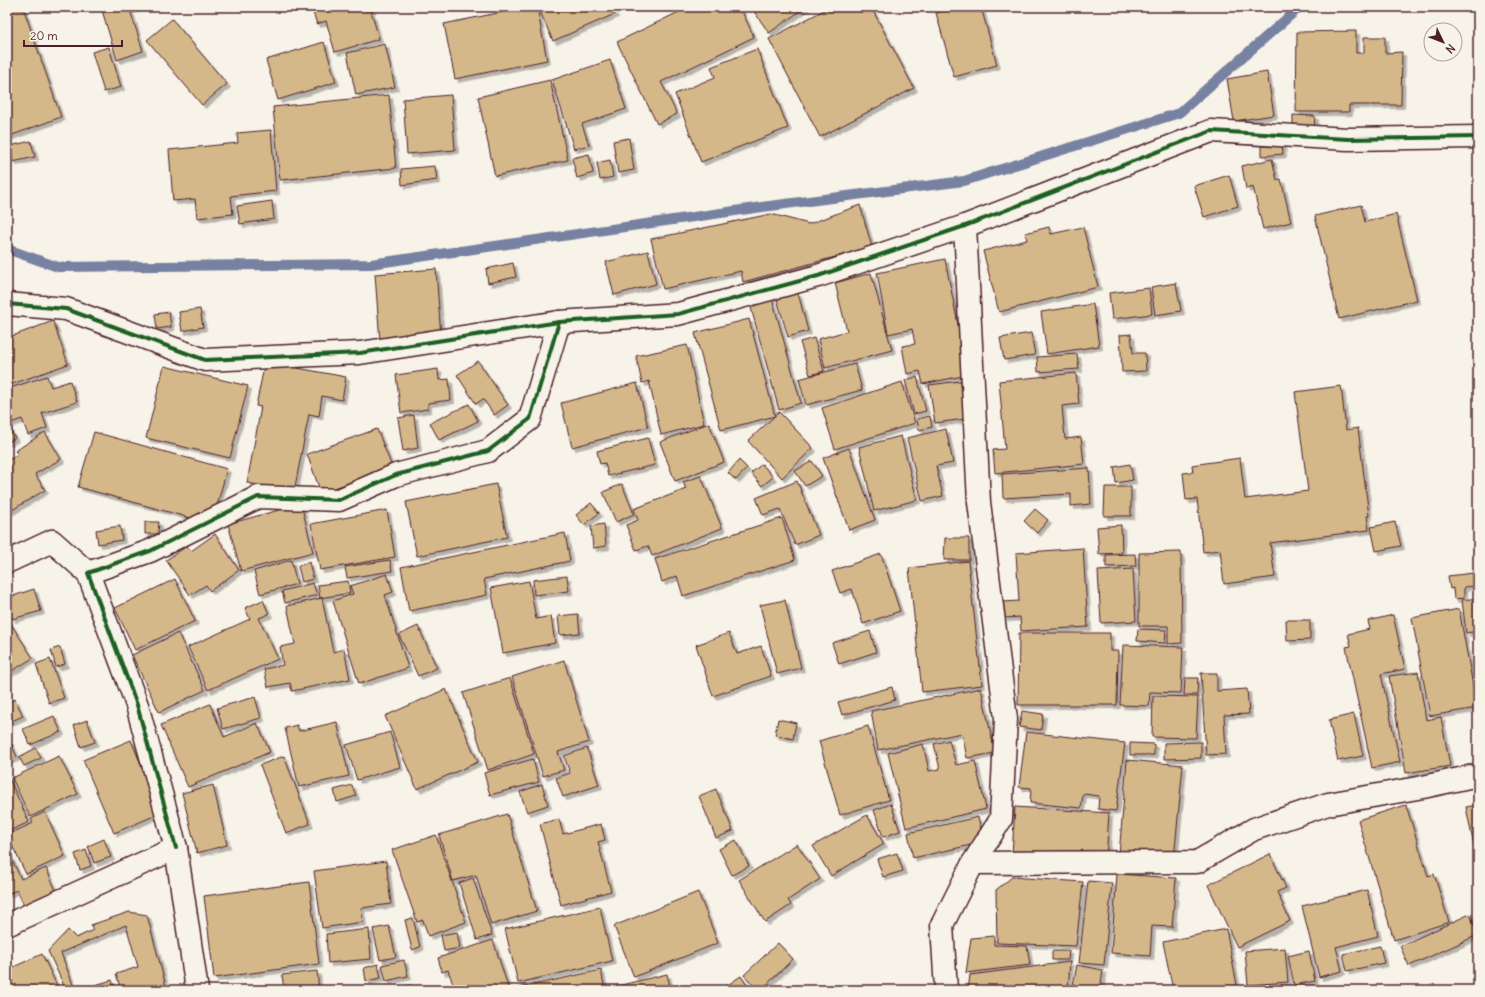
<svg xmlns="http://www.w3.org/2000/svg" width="1485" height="997" font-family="Delius,sans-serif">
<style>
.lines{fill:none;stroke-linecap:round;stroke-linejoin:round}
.stream{stroke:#7781a1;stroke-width:10}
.building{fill:#d5b889;stroke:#4a1f2b;filter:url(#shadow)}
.street-casing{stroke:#4a1f2b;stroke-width:25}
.street{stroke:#f7f3e8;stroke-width:22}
.cycleway-casing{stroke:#f7f3e8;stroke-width:6}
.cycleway{stroke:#1b5e20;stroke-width:4}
</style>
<defs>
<filter id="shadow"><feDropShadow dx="3.5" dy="3.5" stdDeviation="0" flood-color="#0004"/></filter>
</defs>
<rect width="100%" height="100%" fill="#f7f3e8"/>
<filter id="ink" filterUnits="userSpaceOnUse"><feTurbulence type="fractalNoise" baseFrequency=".025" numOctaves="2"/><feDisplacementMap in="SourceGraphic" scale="8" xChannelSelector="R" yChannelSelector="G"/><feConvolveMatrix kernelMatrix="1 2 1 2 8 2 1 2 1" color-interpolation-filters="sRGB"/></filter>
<g filter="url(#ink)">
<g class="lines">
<polyline class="stream" points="7,249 58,267 371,264 762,207 964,181 1179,113 1300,7"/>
</g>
<g class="building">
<polygon points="12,7 23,7 61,117 7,137 7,9"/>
<polygon points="101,7 139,7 130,10 143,51 117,60"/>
<polygon points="311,7 371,7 370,7 379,39 335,52 326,21 317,24"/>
<polygon points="527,7 537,7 547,60 455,79 444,24"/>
<polygon points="538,7 611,7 615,14 553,41"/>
<polygon points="689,7 740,7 754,37 661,82 677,114 657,124 617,42"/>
<polygon points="751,7 806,7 769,33"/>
<polygon points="830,7 871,7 914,88 820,137 769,39"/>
<polygon points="958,7 981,7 997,65 954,77 936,13"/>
<polygon points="172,19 227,84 202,105 147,40"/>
<polygon points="1356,31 1356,53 1364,53 1364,37 1385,37 1385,53 1402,52 1401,105 1349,105 1349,112 1296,112 1297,32"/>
<polygon points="324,42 336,82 278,100 266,60"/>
<polygon points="385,44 395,87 356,95 347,53"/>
<polygon points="109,47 121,87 104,92 92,52"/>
<polygon points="757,49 788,128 701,162 675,94 715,77 711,67"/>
<polygon points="610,60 626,109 582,124 589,145 574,149 552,80"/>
<polygon points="1267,72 1274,115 1234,121 1227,79"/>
<polygon points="550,80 568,160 495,176 478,97"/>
<polygon points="389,95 396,168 280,180 273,107"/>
<polygon points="451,95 455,150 407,154 403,99"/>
<polygon points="1293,115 1315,116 1314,130 1293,130"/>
<polygon points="271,130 276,191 231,196 233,214 197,218 195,199 173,201 169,150 238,143 237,133"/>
<polygon points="629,138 634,170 618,173 613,141"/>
<polygon points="31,141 35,157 13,162 10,146"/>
<polygon points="1282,144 1283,154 1262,156 1262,146"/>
<polygon points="589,154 593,173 577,178 572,158"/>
<polygon points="1272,159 1277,180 1281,179 1291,222 1263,229 1253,187 1246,189 1242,166"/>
<polygon points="610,160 613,177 600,180 597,163"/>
<polygon points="435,166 437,180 402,185 401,169"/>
<polygon points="1229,175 1238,206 1204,217 1194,186"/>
<polygon points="272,201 274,219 240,224 237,206"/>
<polygon points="860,205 872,247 743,282 741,271 663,289 651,239 771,214 809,224"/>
<polygon points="1361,205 1365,222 1396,214 1417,300 1339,319 1315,216"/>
<polygon points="1049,227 1051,234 1083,227 1098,287 999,312 983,251 1027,240 1025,233"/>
<polygon points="648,251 656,284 614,295 606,262"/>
<polygon points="945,259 968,375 923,384 920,371 907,374 902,346 915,344 912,329 888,334 877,273"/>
<polygon points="513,263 516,277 488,283 486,269"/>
<polygon points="436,269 441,337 380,342 375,274"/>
<polygon points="871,273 892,350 825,368 818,339 847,331 835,283"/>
<polygon points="1176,283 1181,311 1155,315 1151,287"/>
<polygon points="1149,288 1152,314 1112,319 1109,293"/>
<polygon points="798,293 808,331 788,337 777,299"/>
<polygon points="772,298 801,403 779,410 750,304"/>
<polygon points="1093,304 1099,346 1047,354 1041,312"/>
<polygon points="200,309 203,327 182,331 179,312"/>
<polygon points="169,312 171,327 157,329 155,314"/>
<polygon points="749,319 775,416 721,430 695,333"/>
<polygon points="53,321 68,364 7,386 7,338"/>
<polygon points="1031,333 1035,355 1004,360 1000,338"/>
<polygon points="1131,334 1133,353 1145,353 1146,371 1122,372 1120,335"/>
<polygon points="814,338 824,371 810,375 800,342"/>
<polygon points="687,345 704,424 661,435 649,381 642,383 636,356"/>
<polygon points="1077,354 1079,369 1038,372 1037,357"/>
<polygon points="478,361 508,405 494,415 483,399 476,404 457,375"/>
<polygon points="265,362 346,377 342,400 322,396 319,416 309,414 294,492 247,483 261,407 256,406"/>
<polygon points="855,364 862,390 806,405 799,379"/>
<polygon points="164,366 248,386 230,458 146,438"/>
<polygon points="438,369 439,380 449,379 451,400 428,403 428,409 401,413 396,375"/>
<polygon points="1076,373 1079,404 1062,406 1065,439 1081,437 1084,464 995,473 993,450 1005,449 999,381"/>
<polygon points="47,376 51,387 70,381 77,402 42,413 47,428 28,435 22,419 8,424 7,405 9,405 7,399 7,389"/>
<polygon points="917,377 926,411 914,414 905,380"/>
<polygon points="968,380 973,418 935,423 929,385"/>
<polygon points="902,382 915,423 835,449 822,408"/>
<polygon points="637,383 648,427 572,447 561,403"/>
<polygon points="1341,386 1346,430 1358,428 1369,516 1367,516 1369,530 1270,543 1275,577 1224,584 1220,550 1203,552 1197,499 1186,500 1183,473 1193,472 1192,465 1240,458 1245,499 1308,491 1295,392"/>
<polygon points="469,404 478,421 439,440 430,423"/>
<polygon points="779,412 813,448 782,478 748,441"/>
<polygon points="414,415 418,448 403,451 398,418"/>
<polygon points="930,416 932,427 919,430 917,419"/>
<polygon points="709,423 724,462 675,481 660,442"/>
<polygon points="7,425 15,438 7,443"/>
<polygon points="377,429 392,467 321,493 307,454"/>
<polygon points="946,429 953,463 936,466 943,496 922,501 907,438"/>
<polygon points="45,432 61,459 35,474 45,490 7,513 7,461 18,454 15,451"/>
<polygon points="94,432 227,469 212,524 78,487"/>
<polygon points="901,436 917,500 874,511 859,447"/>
<polygon points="648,438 655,465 608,476 605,463 600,464 597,451"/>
<polygon points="849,448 875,520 849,530 823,458"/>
<polygon points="739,460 747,468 736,480 728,473"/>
<polygon points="812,461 822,476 805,486 795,471"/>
<polygon points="762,464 773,477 762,486 751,473"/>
<polygon points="1130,464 1133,480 1116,483 1114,467"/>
<polygon points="1089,468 1091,504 1071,506 1071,494 1003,498 1002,474"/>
<polygon points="701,476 722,528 652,556 648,546 636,550 626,525 638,520 634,509 686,489 683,482"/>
<polygon points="797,481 819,535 795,545 780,509 763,515 756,498"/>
<polygon points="496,484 507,537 417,556 406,502"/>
<polygon points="622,484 634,514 616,522 603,492"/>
<polygon points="1105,487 1131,487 1131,516 1104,516"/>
<polygon points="591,503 599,513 584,525 576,515"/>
<polygon points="301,504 313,552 241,571 228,524"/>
<polygon points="1035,509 1048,520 1037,533 1024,521"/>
<polygon points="387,510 395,557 320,570 311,524"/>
<polygon points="782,518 795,560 683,596 677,576 662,582 655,559"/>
<polygon points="145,522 159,522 158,534 145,534"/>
<polygon points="1395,522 1401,546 1376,551 1371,527"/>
<polygon points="604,524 606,546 593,548 591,526"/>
<polygon points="1121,525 1122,553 1099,554 1097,527"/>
<polygon points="120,526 122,540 98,544 96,530"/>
<polygon points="565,533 570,561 484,579 487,595 409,611 401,567"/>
<polygon points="215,534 239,570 210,591 206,585 190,595 166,560 187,546 191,551"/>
<polygon points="945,538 969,538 969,560 944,560"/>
<polygon points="1083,548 1088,627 1021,631 1020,617 1004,618 1003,602 1019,601 1016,553"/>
<polygon points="1181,552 1182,643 1168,644 1168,626 1139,626 1139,553"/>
<polygon points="881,554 900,611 863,624 852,589 840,593 832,571"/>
<polygon points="1135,554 1136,566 1106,567 1106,555"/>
<polygon points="291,560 297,584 260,594 254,571"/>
<polygon points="390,560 392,571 347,578 345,567"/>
<polygon points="968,561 982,685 922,692 909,568"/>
<polygon points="309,562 313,579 302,582 298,566"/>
<polygon points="1133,569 1136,621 1101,623 1098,571"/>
<polygon points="1473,573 1474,586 1464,587 1464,598 1454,599 1453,588 1450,589 1448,576"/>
<polygon points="387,574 393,592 385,595 408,668 359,684 333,601 353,594 350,586"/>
<polygon points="567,576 569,591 534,595 533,580"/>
<polygon points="175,579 195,621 135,650 115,608"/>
<polygon points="348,581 350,593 320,598 318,585"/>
<polygon points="529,581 536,619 551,616 555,643 503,653 491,588"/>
<polygon points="313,583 317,595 285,603 282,591"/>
<polygon points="34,589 41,611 12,619 7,602 7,598"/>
<polygon points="322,598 333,652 344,649 350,679 292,691 290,683 268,687 264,669 283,665 280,647 295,644 287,606"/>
<polygon points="1478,598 1478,631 1466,633 1462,600"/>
<polygon points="263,600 269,614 259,618 278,659 208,690 188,647 250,619 245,608"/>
<polygon points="785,600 801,668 777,674 760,605"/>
<polygon points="1459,609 1477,708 1430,716 1412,618"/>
<polygon points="578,614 580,633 560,635 558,616"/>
<polygon points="1393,615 1405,669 1381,674 1400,762 1372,768 1346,647 1351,646 1348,634 1370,629 1368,621"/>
<polygon points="7,618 33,658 7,674"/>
<polygon points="1286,620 1310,620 1310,640 1287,641"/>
<polygon points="418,626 437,668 418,676 399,635"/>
<polygon points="1138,629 1166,630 1165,643 1137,641"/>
<polygon points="870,631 876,652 839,664 832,643"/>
<polygon points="178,633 205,690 159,712 132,655"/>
<polygon points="729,633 737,654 761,646 771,676 713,696 696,645"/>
<polygon points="1019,633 1110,633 1110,651 1118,651 1117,705 1018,705"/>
<polygon points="1123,645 1183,647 1181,693 1150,692 1149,706 1120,705"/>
<polygon points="60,647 65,664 56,667 51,650"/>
<polygon points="50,659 64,698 49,703 36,664"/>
<polygon points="564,660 589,742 558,752 564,770 543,776 512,677"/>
<polygon points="1418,672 1426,720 1441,717 1450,766 1406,773 1389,676"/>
<polygon points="1201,673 1217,673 1217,691 1247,689 1249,714 1224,715 1226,754 1206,755"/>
<polygon points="510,678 534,754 488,770 463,693"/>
<polygon points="1185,678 1198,678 1197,695 1184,695"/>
<polygon points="892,687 895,700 842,715 838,702"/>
<polygon points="981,688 995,753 967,758 962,733 878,750 871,711"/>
<polygon points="446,689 478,762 417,789 385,716"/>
<polygon points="1153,696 1198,697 1196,738 1152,737"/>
<polygon points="255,697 261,718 223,729 217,708"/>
<polygon points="15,699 23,716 7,723 7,702"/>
<polygon points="210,704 224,737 257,723 270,752 188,787 161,725"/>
<polygon points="1022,711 1043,714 1041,730 1019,727"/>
<polygon points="1354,714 1363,756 1338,761 1329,720"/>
<polygon points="54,716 61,732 30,745 23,729"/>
<polygon points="778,719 796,723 793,739 775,735"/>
<polygon points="87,720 95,742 81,747 74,725"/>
<polygon points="337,722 349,776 299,787 285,728 297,725 299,731"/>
<polygon points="868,726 889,800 840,815 819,741"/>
<polygon points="390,732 400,767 357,780 346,745"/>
<polygon points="1026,732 1125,743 1116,811 1098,809 1099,796 1083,794 1081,808 1030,803 1031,788 1019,787"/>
<polygon points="131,740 161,813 114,833 83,760"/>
<polygon points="949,740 956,765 975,761 986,809 906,828 888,753 923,744 929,771 940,769 934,744"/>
<polygon points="10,741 17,757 7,761 7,743"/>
<polygon points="1201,742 1201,758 1164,759 1164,743"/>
<polygon points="1130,743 1154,744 1154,755 1130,755"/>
<polygon points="36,748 41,758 24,766 19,757"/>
<polygon points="587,748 599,785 563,797 556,778 570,773 564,756"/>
<polygon points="59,756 78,794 30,817 12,778"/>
<polygon points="284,756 310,824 286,833 260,765"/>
<polygon points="533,759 539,782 490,795 484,773"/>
<polygon points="1127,760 1183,765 1174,859 1119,855"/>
<polygon points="7,774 29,822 7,832"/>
<polygon points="542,784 548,805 527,812 520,792"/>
<polygon points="213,785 227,845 197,853 182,793"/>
<polygon points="352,785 356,796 337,802 334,790"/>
<polygon points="716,789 733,831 716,838 699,796"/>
<polygon points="891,804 900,831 883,837 874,810"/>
<polygon points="1406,805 1428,876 1434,874 1449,922 1394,940 1358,820"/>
<polygon points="1478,805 1478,866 1466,807"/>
<polygon points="1015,807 1109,813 1106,860 1012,854"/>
<polygon points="45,812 65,856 26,874 7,835 33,823 31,819"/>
<polygon points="507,814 537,911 491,925 476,875 453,881 439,835"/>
<polygon points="867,815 884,844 831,876 813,846"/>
<polygon points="978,817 984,842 913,858 908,833"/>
<polygon points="559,819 563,834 601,824 605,840 598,842 611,891 561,905 540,824"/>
<polygon points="436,835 466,922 428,936 423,920 417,922 392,850"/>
<polygon points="104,839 111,857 94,863 88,846"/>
<polygon points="736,840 749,866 732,875 719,849"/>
<polygon points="797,844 820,879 788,900 791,905 765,922 739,880"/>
<polygon points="7,849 21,879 46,868 58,895 26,910 17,890 7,894"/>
<polygon points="86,850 91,866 80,870 75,854"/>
<polygon points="897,853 903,871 883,877 877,859"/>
<polygon points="1270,854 1286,888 1277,892 1290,921 1237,947 1208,885"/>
<polygon points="386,861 391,904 361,908 363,922 322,928 314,871"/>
<polygon points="1117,874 1176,878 1172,927 1152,926 1150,956 1111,953"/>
<polygon points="1012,877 1083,882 1076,946 997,943 996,890"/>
<polygon points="473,878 492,935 477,940 459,883"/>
<polygon points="1088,881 1112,883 1104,965 1079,963"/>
<polygon points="309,882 319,964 214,978 204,896"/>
<polygon points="1367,890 1378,936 1336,947 1342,971 1319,977 1302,906"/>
<polygon points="698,892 718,943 634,977 614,926"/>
<polygon points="600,907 612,961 518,983 505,929"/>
<polygon points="129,912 147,915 167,990 121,990 116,974 138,967 126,925 61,953 75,990 66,990 48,951 68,930 76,938 93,930 91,925"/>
<polygon points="1470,914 1478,935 1409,966 1400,946"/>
<polygon points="413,918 420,947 412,950 405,920"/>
<polygon points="389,926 396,957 380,960 373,929"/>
<polygon points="369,929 371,959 328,963 326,934"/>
<polygon points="1226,929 1237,985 1211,990 1173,990 1163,942"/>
<polygon points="457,932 460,948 444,951 441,935"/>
<polygon points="994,936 994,945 1027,946 1030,965 966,973 971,938"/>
<polygon points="493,940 509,990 455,990 448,970 442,972 438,958"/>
<polygon points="778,943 793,959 761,990 758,990 744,975"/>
<polygon points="1380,946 1384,963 1347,971 1343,954"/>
<polygon points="1285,948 1288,982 1248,985 1245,951"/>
<polygon points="1052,951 1069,951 1068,960 1052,960"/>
<polygon points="1309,951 1315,981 1294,985 1288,956"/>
<polygon points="42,954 59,990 7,990 7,970"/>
<polygon points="404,960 408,976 386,981 382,965"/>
<polygon points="1070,962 1068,990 968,990 970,975"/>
<polygon points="378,964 381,978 366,981 364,968"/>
<polygon points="1077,965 1103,970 1100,990 1072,990"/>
<polygon points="601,970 605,990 520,990 519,988"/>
<polygon points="317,971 319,990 284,990 282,975"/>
<polygon points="667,974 671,990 614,990 613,987"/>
<polygon points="741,976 750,990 720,990"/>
<polygon points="112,980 115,990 78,990"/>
<polygon points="411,985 412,990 385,990"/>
</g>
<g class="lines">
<g class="street-casing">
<g id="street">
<polyline points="7,304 66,309 205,360 360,353 559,322 678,314 818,276 965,226 1211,131 1348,139 1478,137"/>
<polyline points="7,562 52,541 88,573"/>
<polyline points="176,848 137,705 88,573 150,551 258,497 339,500 396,475 488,451 530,419 559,322"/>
<polyline points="973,863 1197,862 1254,829 1328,804 1423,787 1478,775"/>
<polyline points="7,925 176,848 197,990"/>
<polyline points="946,990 942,925 973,863 1001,819 1006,719 979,502 965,226"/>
</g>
</g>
<use href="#street" class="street"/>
<g class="cycleway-casing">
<g id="cycleway">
<polyline points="7,304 66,309 205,360 360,353 559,322 678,314 818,276 965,226 1211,131 1348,139 1478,137"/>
<polyline points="176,848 137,705 88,573 150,551 258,497 339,500 396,475 488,451 530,419 559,322"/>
</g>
</g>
<use href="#cycleway" class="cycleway"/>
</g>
</g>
<rect width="1485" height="997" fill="none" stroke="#f7f3e8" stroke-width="24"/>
<rect x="12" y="12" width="1461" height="973" fill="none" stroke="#4a1f2b" stroke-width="1.5" filter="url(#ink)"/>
<g transform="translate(1443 42) rotate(133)"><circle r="19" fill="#f7f3e8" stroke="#b29e9c"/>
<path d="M0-3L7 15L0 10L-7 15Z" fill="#4a1f2b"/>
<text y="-6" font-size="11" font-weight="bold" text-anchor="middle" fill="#4a1f2b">N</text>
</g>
<path d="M24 40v6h98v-6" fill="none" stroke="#4a1f2b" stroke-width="2"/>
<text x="30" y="40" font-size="12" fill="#4a1f2b" stroke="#f7f3e8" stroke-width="3" paint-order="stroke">20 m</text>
</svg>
